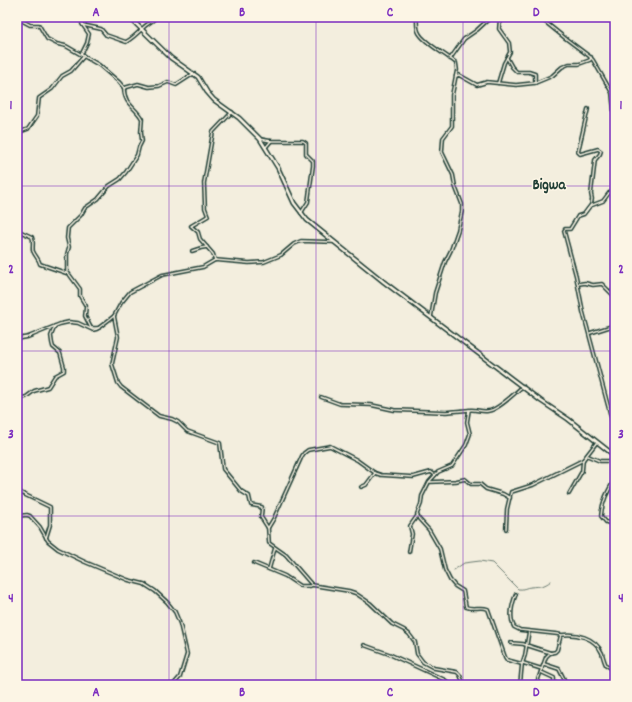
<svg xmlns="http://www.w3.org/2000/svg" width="632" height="702" font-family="Dekko,sans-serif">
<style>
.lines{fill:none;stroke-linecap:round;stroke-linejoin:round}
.stream{stroke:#6c7d72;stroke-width:1}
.minor-casing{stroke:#1f3d34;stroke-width:4.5}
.tertiary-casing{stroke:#1f3d34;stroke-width:5.5}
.minor{stroke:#fcf5e5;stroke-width:1.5}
.tertiary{stroke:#fcf5e5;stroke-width:2.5}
.grid{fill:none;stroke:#7b2cbf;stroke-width:1;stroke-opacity:0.55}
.labels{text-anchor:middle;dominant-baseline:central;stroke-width:3;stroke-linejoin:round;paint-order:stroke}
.quarter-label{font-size:15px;font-weight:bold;fill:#1f3d34;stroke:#fcf5e5}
.neatline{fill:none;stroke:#7b2cbf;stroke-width:1.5}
.grid-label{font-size:13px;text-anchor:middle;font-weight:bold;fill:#7b2cbf}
</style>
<rect width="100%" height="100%" fill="#f3eede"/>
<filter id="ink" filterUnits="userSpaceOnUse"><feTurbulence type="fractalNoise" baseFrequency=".025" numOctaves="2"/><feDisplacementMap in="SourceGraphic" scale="8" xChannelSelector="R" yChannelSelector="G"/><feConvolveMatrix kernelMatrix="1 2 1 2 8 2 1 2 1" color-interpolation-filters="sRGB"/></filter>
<g filter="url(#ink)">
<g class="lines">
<path class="stream" d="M454,570L464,563L480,561L492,563L518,589C524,590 526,587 531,587C541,586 543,587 551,581"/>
<g class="minor-casing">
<g id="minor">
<polyline points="80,17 82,19 82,24 89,34 87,43 81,55"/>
<path d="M417,17C417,22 416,28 419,33C424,43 447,55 456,63L457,70L452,95V126L443,138L442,152L453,175L455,186L462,204V211L458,230L451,250L445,262L435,293L431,317"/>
<polyline points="539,17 565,38 589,56 593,60 612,93 615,122"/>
<polyline points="17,18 30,25 39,25 47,39 57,44 66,46 99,65 119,82 124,88 138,84 149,87 159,86 168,82 176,85 193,74"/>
<path d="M83,25L101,29L106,35L126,42C133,38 138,33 144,27C148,23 151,23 156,17"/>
<polyline points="507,58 512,67 517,72 529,72 535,74 535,83"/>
<polyline points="450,59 464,39 477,30 491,17"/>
<polyline points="456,76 459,75 477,85 487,82 516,85 535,83 552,76 562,67 569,64 579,64 590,60 591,57"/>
<polyline points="498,83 504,63 510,52 509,43 499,29 500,17"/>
<polyline points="588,109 578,152 580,154 598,149 601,151 600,154 595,160 591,194 592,199 591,205"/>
<polyline points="17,133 28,129 37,116 39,98 52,89 62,76 71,71 84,56"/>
<polyline points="260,139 271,141 303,141 306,143 306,154 313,161 313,166 308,202 301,213"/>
<polyline points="266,147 271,141"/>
<polyline points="615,190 609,193 603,201 590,206 584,214 578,216 570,229 565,229 564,231 576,276 583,312 615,432"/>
<path d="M17,230L32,237C34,242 32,247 33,251C35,256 39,259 40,264L69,274L80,289V296L86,306L85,316L91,328H99"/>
<polyline points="192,251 201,248 207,247"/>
<polyline points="215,260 213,254 200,239 198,232 191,226 208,216 205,208 204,183 213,132 232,112"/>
<path d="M67,272V254L69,247L67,238L68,228L81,215L85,208L98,199L109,186L120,179L126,172L137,155L139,147L142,141L141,132L142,119C136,107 124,105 124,88"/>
<polyline points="578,284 585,283 593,285 602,284 615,297"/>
<polyline points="114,316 118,337 112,364 118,383 121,387 159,416 172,419 178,422 187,431 220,443 223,469 241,491 249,496 251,505 262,507 261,517 268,528 269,543 286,555 312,585 349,591 355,593 370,603 392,624 404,630 409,634 415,642 417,654 423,662 434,668 457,672 460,675 464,685"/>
<polyline points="590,333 615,325"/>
<polyline points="17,339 28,337 60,324 69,322 78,323 93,330 97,329 114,316 121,303 130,292 162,275 203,267 215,260 249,263 264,262 281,255 294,244 301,241 333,242"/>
<polyline points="321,397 340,404 371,405 394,410 446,412 469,410"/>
<polyline points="17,399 26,397 34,391 48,387 55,376 64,371 64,367 60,353 53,347 52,343 51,336 55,326"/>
<polyline points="588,456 600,461 615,461"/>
<path d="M615,479C608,491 602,501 601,516L606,522L615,525"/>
<polyline points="430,482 456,481 465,479 471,484 480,484 486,489 503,494 510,498"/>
<polyline points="361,487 366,485 375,473"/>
<polyline points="17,491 50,507 50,525 46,538"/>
<polyline points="569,494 582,471 583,460"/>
<polyline points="17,516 27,515 30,516 40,527 48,541 58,549 85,562 128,580 144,584 155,591 167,602 175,612 180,624 187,654 180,677 173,685"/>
<polyline points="268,528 274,518 302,456 304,453 308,450 330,446 357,460 375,473 381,475 413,477 431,472 435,475"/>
<polyline points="506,529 507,509 511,492 533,485 583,460 597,442"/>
<polyline points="409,552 412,534 410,526 417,516"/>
<polyline points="254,563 285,576 300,586 310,586 312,585"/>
<polyline points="269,569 275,548"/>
<path d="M516,594C512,604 509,617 514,627L520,630L557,634L561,635L557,650L555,652L550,653L546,657L536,685"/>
<path d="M561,635C576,633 595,637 602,653C603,657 604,661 606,665L615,671"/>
<polyline points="511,643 523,644 551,653"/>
<polyline points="364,645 389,654 445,680 451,685"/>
<polyline points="523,663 542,669"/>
<path d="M522,664L507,660L505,657L488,609C481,606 473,610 466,607L463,591L455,586L450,580L445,570L440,549L429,530L419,519L417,514L421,504L422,496L429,482L438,472L452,466L466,445L470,434L467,422L469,410C476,409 481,412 488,411C498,410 515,393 523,386"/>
<polyline points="544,664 559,669 564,679 564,685"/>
<polyline points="541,672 554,678 554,685"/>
<polyline points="520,685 522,664 525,655 529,631"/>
</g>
</g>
<g class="tertiary-casing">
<polyline id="tertiary" points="129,17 171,58 198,77 207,92 214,100 239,118 260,139 278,168 294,203 307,220 384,282 541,401 568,419 615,456"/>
</g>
<use href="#minor" class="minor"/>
<use href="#tertiary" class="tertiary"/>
</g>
</g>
<path class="grid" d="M169,17V685M316,17V685M463,17V685M17,186H615M17,351H615M17,516H615"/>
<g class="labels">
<g class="quarter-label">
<text x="549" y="186">Bigwa</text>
</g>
</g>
<rect width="632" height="702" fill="none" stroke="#fcf5e5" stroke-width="44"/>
<rect x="22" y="22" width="588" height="658" class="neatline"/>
<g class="grid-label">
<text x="96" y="16">A</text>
<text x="242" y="16">B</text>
<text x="390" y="16">C</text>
<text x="536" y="16">D</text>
<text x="11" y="109">1</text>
<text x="621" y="109">1</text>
<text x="11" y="273">2</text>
<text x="621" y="273">2</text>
<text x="11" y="438">3</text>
<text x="621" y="438">3</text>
<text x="11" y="602">4</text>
<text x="621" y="602">4</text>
<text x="96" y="696">A</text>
<text x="242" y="696">B</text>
<text x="390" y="696">C</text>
<text x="536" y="696">D</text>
</g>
</svg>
